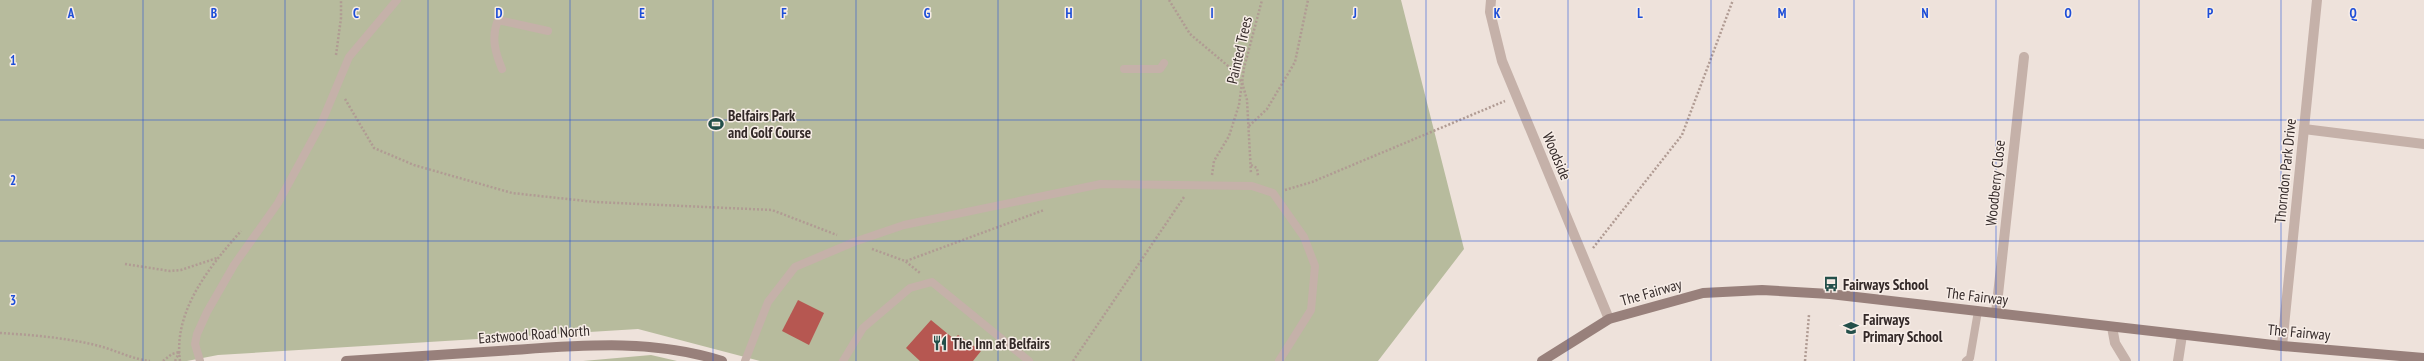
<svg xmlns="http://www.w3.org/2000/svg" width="2424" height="361" font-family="'PT Sans Narrow',sans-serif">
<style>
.green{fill:#b7bb9d}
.building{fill:#b65751}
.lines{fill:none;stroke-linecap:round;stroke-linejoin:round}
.path{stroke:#b09b93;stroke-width:2.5;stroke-dasharray:2 2;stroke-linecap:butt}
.lane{stroke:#c5b1a9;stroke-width:8}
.street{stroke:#c5b1a9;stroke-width:10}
.secondary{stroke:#98807b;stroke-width:10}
.grid{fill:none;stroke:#1d4ed8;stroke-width:1;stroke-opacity:0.55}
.labels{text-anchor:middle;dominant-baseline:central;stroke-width:3;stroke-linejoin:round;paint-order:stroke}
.street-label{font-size:15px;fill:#332928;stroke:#f7ede7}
.poi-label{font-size:15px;font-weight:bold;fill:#332928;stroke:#f7ede7;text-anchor:start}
.grid-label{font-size:13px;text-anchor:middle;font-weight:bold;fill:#1d4ed8;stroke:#f7ede7;stroke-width:3;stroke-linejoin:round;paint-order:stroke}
</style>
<rect width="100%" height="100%" fill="#eee2db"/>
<g class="green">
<polygon points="0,0 1401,0 1464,249 1378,361 760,361 638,329 218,355 187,361 0,361"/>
<polygon points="651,355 677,361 583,361"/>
</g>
<g class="building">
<polygon points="798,300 824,313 809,345 782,331"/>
<polygon points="931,320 954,339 958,335 981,351 973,361 920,361 906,348"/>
</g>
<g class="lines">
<g class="path">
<polyline points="1169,0 1190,34 1234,71 1242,82 1247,100 1251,174"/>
<polyline points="336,55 341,18 341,0"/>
<polyline points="345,99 374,148 414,165 512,193 595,202 772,210 837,235"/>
<polyline points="1249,126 1267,109 1295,62 1308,0"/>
<polyline points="1251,165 1257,168 1258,176"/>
<polyline points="1212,175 1214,161 1229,136 1239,105 1244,68 1262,0"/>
<polyline points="1285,190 1312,182 1505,101"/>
<polyline points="1593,248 1682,135 1733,0"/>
<polyline points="872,249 905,261 920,273"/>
<polyline points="906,261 1044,210"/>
<polyline points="125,264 170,271 181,270 217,258"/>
<path d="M0,333C34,335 70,338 103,347C119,352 133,359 150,361"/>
<polyline points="163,361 172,354 179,352"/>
<polyline points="175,361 179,353"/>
<path d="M180,361C173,311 210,266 241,231"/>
<polyline points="1073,361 1184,197"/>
<polyline points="1805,361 1809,315"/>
</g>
<g class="lane">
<path d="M502,69C495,52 491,37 498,20L548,31"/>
<polyline points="1124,69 1160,69 1164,63"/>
<polyline points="200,361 195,344 197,334 207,312 234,265 278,203 321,124 349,57 397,0"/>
<polyline points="745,361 768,302 795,267 854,242 904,225 1101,184 1252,186 1273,193 1304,237 1315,266 1311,310 1279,361"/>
<polyline points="843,361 863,328 910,288 932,282 1029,361"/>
<polyline points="1966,361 1970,358 1978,311"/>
</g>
<g class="street">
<polyline points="1491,0 1490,12 1502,61 1609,319"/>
<polyline points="2304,129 2424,144"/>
<polyline points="1996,313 2024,57"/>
<polyline points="2112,327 2115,343 2126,361"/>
<polyline points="2282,346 2317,0"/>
<polyline points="2178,361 2182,335"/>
</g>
<g class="secondary">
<path d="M346,361C402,357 458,354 513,350C584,345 653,339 722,361"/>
<polyline points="1542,361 1609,319 1703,293 1762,290 1830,294 2282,346 2424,358"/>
</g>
</g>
<path class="grid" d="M143,0V361M285,0V361M428,0V361M570,0V361M713,0V361M856,0V361M998,0V361M1141,0V361M1283,0V361M1426,0V361M1568,0V361M1711,0V361M1854,0V361M1996,0V361M2139,0V361M2281,0V361M0,120H2424M0,241H2424"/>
<defs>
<g id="stadium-bare" transform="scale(1.2)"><path d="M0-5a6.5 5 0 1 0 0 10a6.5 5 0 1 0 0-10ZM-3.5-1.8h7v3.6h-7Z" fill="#234f4a" stroke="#f7ede7" stroke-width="2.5" paint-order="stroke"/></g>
<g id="bus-bare" transform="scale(1.2)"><path d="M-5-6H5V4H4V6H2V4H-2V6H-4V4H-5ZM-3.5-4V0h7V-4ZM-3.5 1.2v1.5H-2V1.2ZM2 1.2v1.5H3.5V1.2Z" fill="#234f4a" stroke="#f7ede7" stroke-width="2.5" paint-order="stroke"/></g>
<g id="school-bare" transform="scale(1.2)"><path d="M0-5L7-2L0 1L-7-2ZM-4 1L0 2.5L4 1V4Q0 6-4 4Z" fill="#234f4a" stroke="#f7ede7" stroke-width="2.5" paint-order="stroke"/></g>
<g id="restaurant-bare" transform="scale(1.2)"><path d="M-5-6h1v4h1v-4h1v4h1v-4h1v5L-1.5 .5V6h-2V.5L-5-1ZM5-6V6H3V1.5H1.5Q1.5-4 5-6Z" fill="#234f4a" stroke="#f7ede7" stroke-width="2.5" paint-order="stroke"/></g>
</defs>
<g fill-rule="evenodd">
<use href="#stadium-bare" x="716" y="124"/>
<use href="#bus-bare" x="1831" y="284"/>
<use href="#school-bare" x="1851" y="328"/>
<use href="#restaurant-bare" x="940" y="343"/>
</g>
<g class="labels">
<g class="street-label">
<text transform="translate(1239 50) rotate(-77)">Painted Trees</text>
<text transform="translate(1557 156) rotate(67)">Woodside</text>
<text transform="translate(2285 171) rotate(-84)">Thorndon Park Drive</text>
<text transform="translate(1995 183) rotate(-84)">Woodberry Close</text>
<text transform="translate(1651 292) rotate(-16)">The Fairway</text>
<text transform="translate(1977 296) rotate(7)">The Fairway</text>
<text transform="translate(2299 332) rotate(5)">The Fairway</text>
<text transform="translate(534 334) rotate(-4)">Eastwood Road North</text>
</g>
<g class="poi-label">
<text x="728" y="115">Belfairs Park<tspan x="728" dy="17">and Golf Course</tspan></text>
<text x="1843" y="284">Fairways School</text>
<text x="1863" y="319">Fairways<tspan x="1863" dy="17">Primary School</tspan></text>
<text x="952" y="343">The Inn at Belfairs</text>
</g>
</g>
<g class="grid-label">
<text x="71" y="18">A</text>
<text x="214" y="18">B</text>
<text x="356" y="18">C</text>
<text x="499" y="18">D</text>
<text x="642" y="18">E</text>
<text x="784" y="18">F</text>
<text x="927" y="18">G</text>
<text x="1069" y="18">H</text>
<text x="1212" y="18">I</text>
<text x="1355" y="18">J</text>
<text x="1497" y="18">K</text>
<text x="1640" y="18">L</text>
<text x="1782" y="18">M</text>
<text x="1925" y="18">N</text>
<text x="2068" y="18">O</text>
<text x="2210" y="18">P</text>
<text x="2353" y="18">Q</text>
<text x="13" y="65">1</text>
<text x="13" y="185">2</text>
<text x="13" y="305">3</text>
</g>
</svg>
